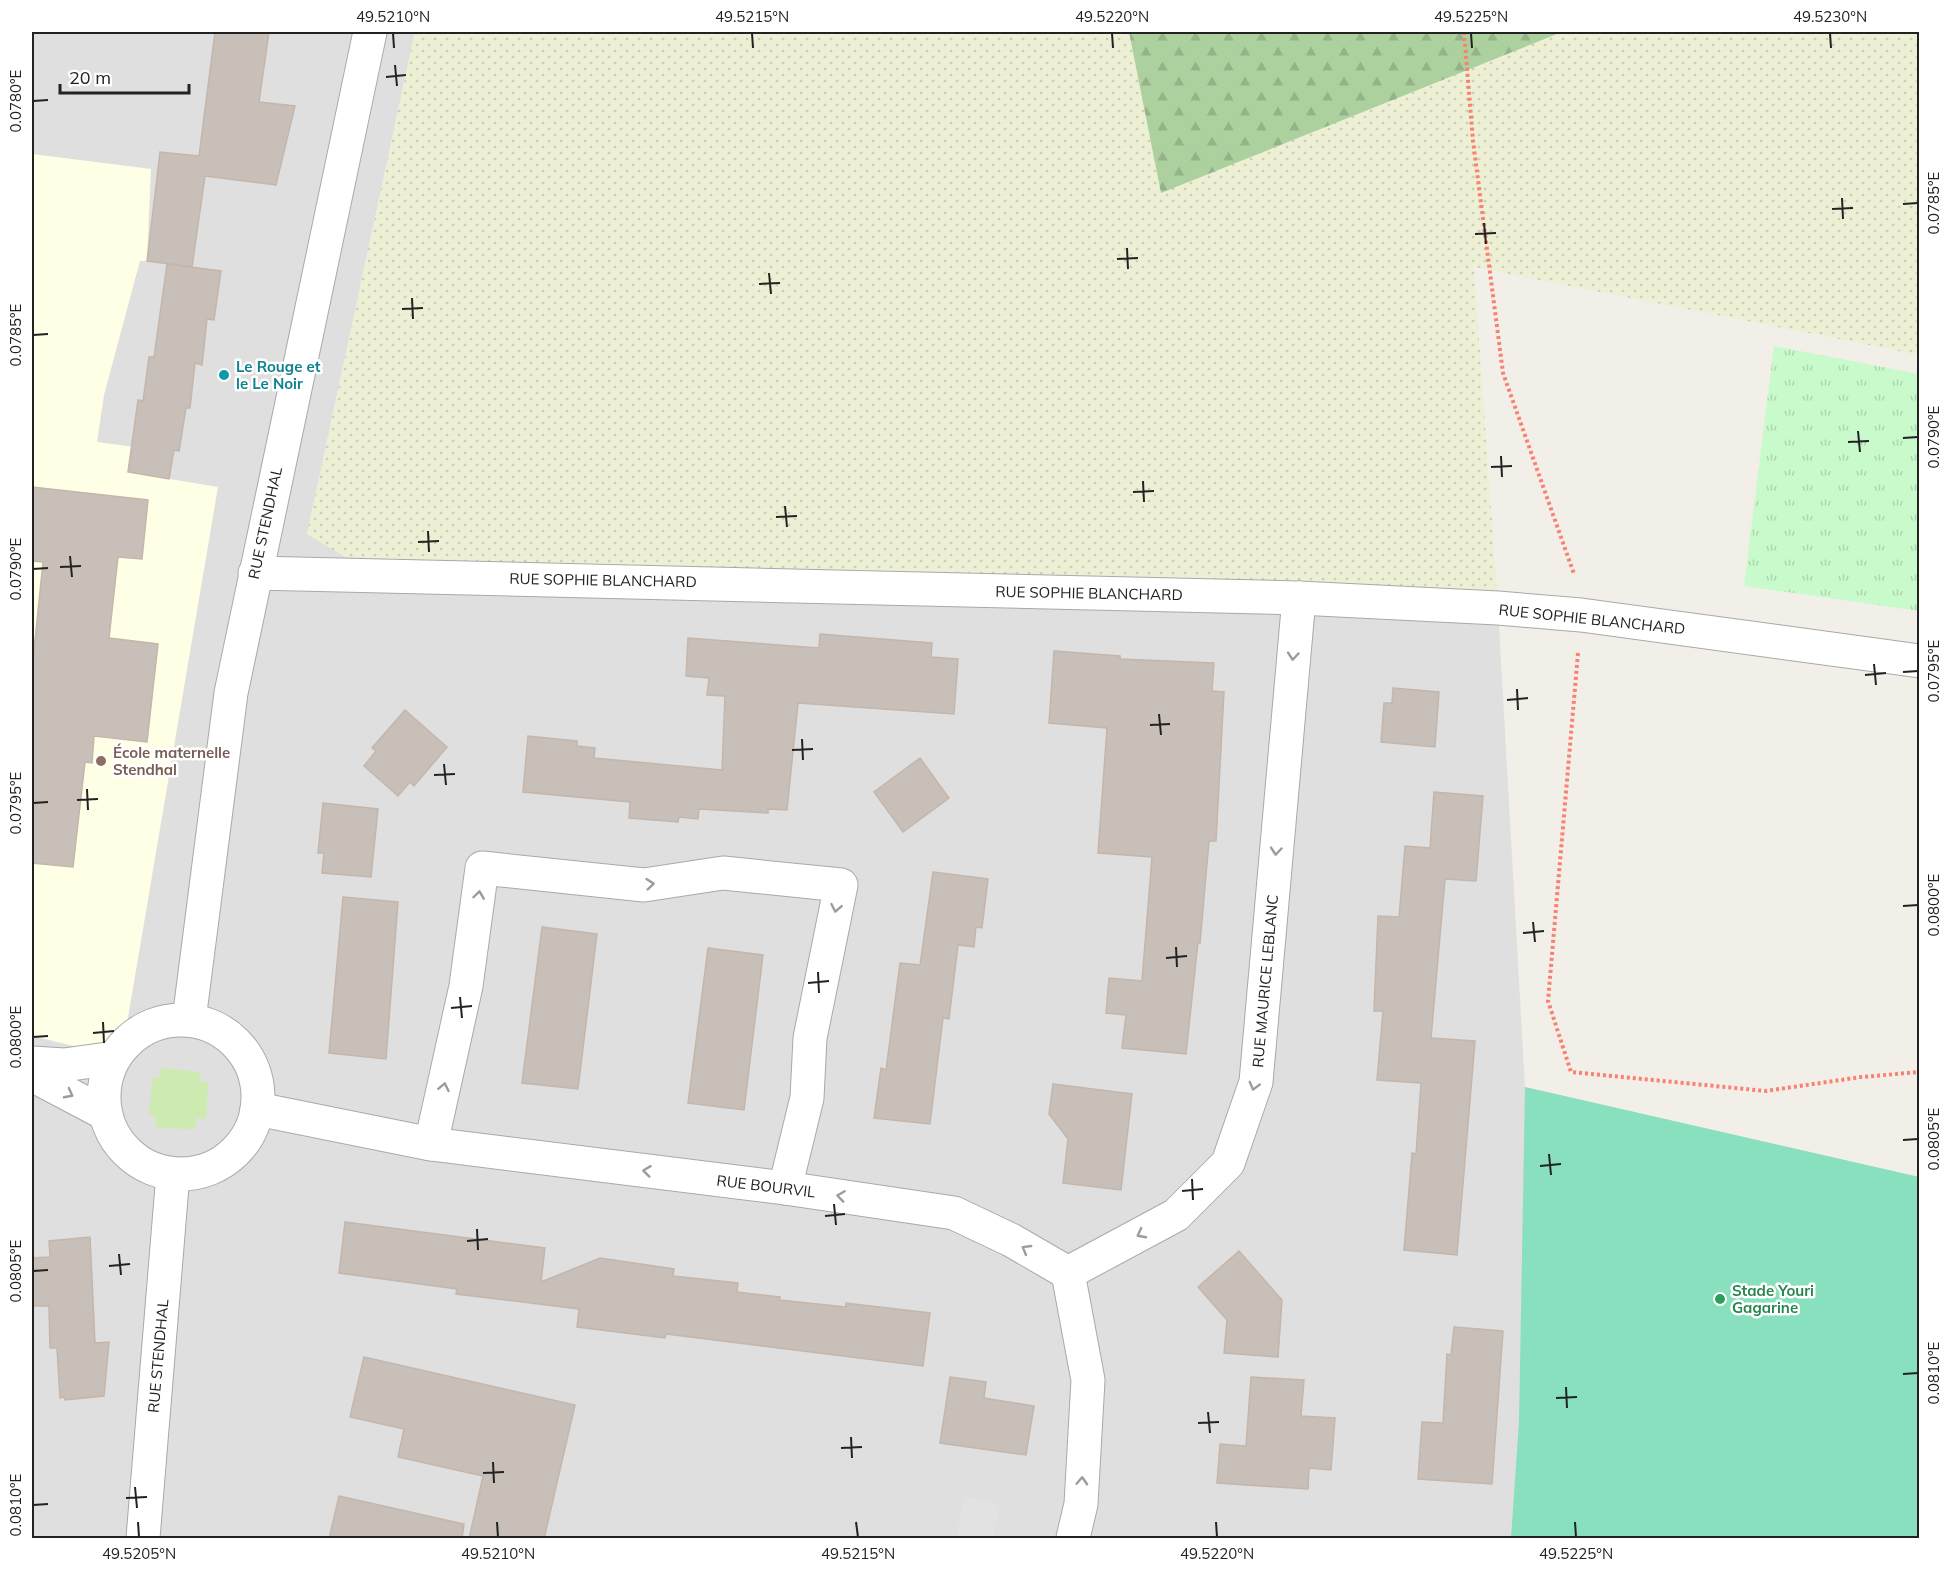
<svg xmlns="http://www.w3.org/2000/svg" width="1951" height="1570" font-family="Mulish,sans-serif">
<style>
.residential{fill:#e0dfdf}
.education{fill:#ffffe5}
.farmland{fill:url(#farmland-dots)}
.grass{fill:#cdebb0}
.forest{fill:url(#forest-firs)}
.park{fill:url(#park-tufts)}
.pitch{fill:#88e0be}
.parking{fill:#e2e2e2}
.building{fill:#c7bfb8;stroke:#c4b6ab;stroke-width:1.5}
.lines{fill:none;stroke-linecap:round;stroke-linejoin:round}
.minor-casing{stroke:#a9a9a9;stroke-width:35}
.tertiary-casing{stroke:#a9a9a9;stroke-width:35}
.path{stroke:#fa8072;stroke-width:4;stroke-dasharray:3 3;stroke-linecap:butt}
.minor{stroke:#fff;stroke-width:33}
.tertiary{stroke:#fff;stroke-width:33}
.oneway{stroke:#9c9c9c}
.ticks{fill:none;stroke:#222;stroke-width:2}
.culture-dot{fill:#0f9aa8;stroke:#fff;stroke-width:2}
.education-dot{fill:#8d6e63;stroke:#fff;stroke-width:2}
.leisure-dot{fill:#2e9e5b;stroke:#fff;stroke-width:2}
.labels{text-anchor:middle;dominant-baseline:central;stroke-width:5;stroke-linejoin:round;paint-order:stroke}
.culture-label{font-size:15px;font-weight:bold;fill:#0d838f;stroke:#fff;text-anchor:start}
.street-label{font-size:15px;fill:#222;stroke:#fff}
.education-label{font-size:15px;font-weight:bold;fill:#785e54;stroke:#fff;text-anchor:start}
.leisure-label{font-size:15px;font-weight:bold;fill:#27864d;stroke:#fff;text-anchor:start}
.neatline{fill:none;stroke:#222;stroke-width:2}
.ticks-label{font-size:15px;text-anchor:middle;fill:#222}
</style>
<defs>
<pattern id="farmland-dots" width="8" height="8" patternUnits="userSpaceOnUse" patternTransform="scale(1.5)"><rect width="8" height="8" fill="#eef0d5"/><path d="M2 2h.1M6 6h.1" fill="none" stroke="#ccceb7" stroke-width="1.8" stroke-linecap="round"/></pattern>
<pattern id="forest-firs" width="22" height="20" patternUnits="userSpaceOnUse" patternTransform="scale(1.5)"><rect width="22" height="20" fill="#add19e"/><path d="M5 1l3.5 6h-7zM16 11l3.5 6h-7z" fill="#95b388"/></pattern>
<pattern id="park-tufts" width="24" height="20" patternUnits="userSpaceOnUse" patternTransform="scale(1.5)"><rect width="24" height="20" fill="#c8facc"/><path d="M3 7l-1-3M5 7V3M7 7l1-3M15 17l-1-3M17 17v-4M19 17l1-3" fill="none" stroke="#acd6af"/></pattern>
</defs>
<rect width="100%" height="100%" fill="#f2efe9"/>
<polygon class="residential" points="32,32 415,32 307,534 1498,608 1525,1087 1919,1177 1919,1538 32,1538"/>
<polygon class="education" points="32,154 151,169 147,261 140,261 104,395 97,442 142,448 140,474 218,487 124,1041 107,1054 32,1036"/>
<polygon class="farmland" points="415,32 1129,32 1161,192 1562,32 1919,32 1919,355 1474,267 1498,608 345,557 307,534"/>
<polygon class="grass" points="160,1068 200,1072 199,1081 208,1082 206,1119 196,1118 195,1130 155,1127 156,1117 149,1116 152,1078 159,1079"/>
<polygon class="forest" points="1129,32 1562,32 1161,193"/>
<polygon class="park" points="1774,346 1919,374 1919,611 1744,586"/>
<polygon class="pitch" points="1525,1087 1919,1177 1919,1538 1511,1538 1519,1422"/>
<polygon class="parking" points="965,1496 1000,1504 993,1538 956,1538"/>
<g class="building">
<polygon points="215,32 269,32 259,102 295,106 276,185 205,176 192,267 147,261 160,152 199,156"/>
<polygon points="167,264 221,271 214,320 207,319 202,365 195,363 190,408 186,408 179,451 174,450 169,479 128,472 138,400 143,401 149,357 154,357"/>
<polygon points="32,487 148,500 142,559 118,557 109,638 158,644 147,742 94,736 92,763 85,762 73,867 32,863 32,670 43,562 32,561"/>
<polygon points="820,634 932,643 931,657 958,659 954,714 798,703 787,810 768,809 768,813 699,809 698,819 679,817 678,822 629,818 630,802 523,792 528,736 577,741 577,746 595,748 594,758 722,770 725,696 707,695 709,678 686,676 688,638 819,648"/>
<polygon points="1054,651 1120,656 1120,659 1214,663 1212,691 1224,692 1216,841 1209,841 1200,943 1198,942 1186,1054 1122,1048 1126,1015 1106,1013 1109,978 1142,981 1152,857 1098,853 1107,728 1049,723"/>
<polygon points="1393,688 1439,692 1435,747 1381,742 1384,703 1392,703"/>
<polygon points="405,710 447,747 414,786 410,782 398,796 364,766 376,751 372,748"/>
<polygon points="920,758 949,798 903,832 874,792"/>
<polygon points="1434,792 1483,796 1476,881 1445,879 1431,1038 1475,1041 1457,1255 1404,1250 1412,1153 1416,1154 1421,1083 1377,1080 1383,1011 1374,1011 1378,916 1399,917 1405,846 1430,848"/>
<polygon points="323,803 378,809 371,877 322,873 324,853 318,853"/>
<polygon points="933,872 988,879 982,928 976,927 974,947 958,945 949,1019 943,1018 930,1124 874,1118 881,1068 886,1070 900,963 920,965"/>
<polygon points="343,897 398,902 386,1059 329,1053"/>
<polygon points="542,927 597,934 578,1089 522,1083"/>
<polygon points="708,948 763,955 744,1110 688,1103"/>
<polygon points="1053,1084 1132,1094 1121,1190 1063,1183 1068,1139 1049,1114"/>
<polygon points="345,1222 545,1248 541,1282 600,1258 674,1269 673,1276 738,1283 737,1292 780,1297 779,1300 846,1307 846,1303 930,1313 923,1366 666,1334 665,1338 577,1327 579,1309 456,1294 457,1289 339,1273"/>
<polygon points="90,1237 95,1343 109,1342 104,1396 65,1400 64,1397 60,1398 57,1348 50,1348 49,1306 32,1306 32,1258 50,1257 49,1241"/>
<polygon points="1239,1251 1282,1300 1278,1357 1224,1353 1227,1320 1198,1287"/>
<polygon points="1454,1327 1503,1331 1492,1484 1418,1479 1422,1422 1443,1423 1447,1354 1451,1355"/>
<polygon points="364,1357 575,1405 544,1539 469,1539 483,1476 398,1457 404,1429 350,1417"/>
<polygon points="950,1377 986,1382 984,1398 1034,1406 1026,1455 940,1443"/>
<polygon points="1251,1377 1304,1380 1301,1416 1335,1418 1331,1470 1309,1468 1308,1489 1217,1483 1220,1444 1246,1446"/>
<polygon points="339,1496 464,1524 462,1539 329,1539"/>
</g>
<g class="lines">
<g class="minor-casing">
<g id="minor">
<polyline points="255,573 1299,598 1498,608 1581,615 1920,661"/>
<polyline points="32,1063 64,1065 114,1058"/>
<polyline points="32,1075 106,1114"/>
<polyline points="257,1109 431,1144 785,1188 954,1213 1011,1240 1068,1273 1088,1380 1081,1504 1073,1538"/>
<polyline points="431,1144 466,986 482,868 644,885 723,873 841,885 810,1038 807,1098 785,1188"/>
<polyline points="1068,1273 1176,1215 1228,1163 1256,1082 1299,598"/>
</g>
</g>
<g class="tertiary-casing">
<g id="tertiary">
<polyline points="189,1020 231,693 370,32"/>
<circle cx="181" cy="1097" r="77"/>
<polyline points="143,1538 173,1174"/>
</g>
</g>
<g class="path">
<polyline points="1464,32 1473,141 1503,373 1574,574"/>
<polyline points="1578,653 1548,1001 1571,1072 1766,1091 1861,1077 1920,1072"/>
</g>
<use href="#minor" class="minor"/>
<use href="#tertiary" class="tertiary"/>
</g>
<defs><path id="oneway-chevron" d="M-2-3.5L2.5 0L-2 3.5" fill="none" stroke-width="1.6" stroke-linecap="round" stroke-linejoin="round" transform="scale(1.5)"/></defs>
<g class="oneway">
<use href="#oneway-chevron" transform="translate(1293 656) rotate(95)"/>
<use href="#oneway-chevron" transform="translate(1276 851) rotate(95)"/>
<use href="#oneway-chevron" transform="translate(650 884) rotate(-6)"/>
<use href="#oneway-chevron" transform="translate(479 895) rotate(-82)"/>
<use href="#oneway-chevron" transform="translate(836 908) rotate(101)"/>
<use href="#oneway-chevron" transform="translate(1254 1086) rotate(105)"/>
<use href="#oneway-chevron" transform="translate(444 1087) rotate(-78)"/>
<use href="#oneway-chevron" transform="translate(69 1094) rotate(28)"/>
<use href="#oneway-chevron" transform="translate(647 1171) rotate(-173)"/>
<use href="#oneway-chevron" transform="translate(841 1196) rotate(-172)"/>
<use href="#oneway-chevron" transform="translate(1141 1234) rotate(152)"/>
<use href="#oneway-chevron" transform="translate(1026 1249) rotate(-150)"/>
<use href="#oneway-chevron" transform="translate(1082 1481) rotate(-87)"/>
</g>
<path class="ticks" d="M393,33L394,48M752,33L753,48M1112,33L1113,48M1471,33L1472,48M1830,33L1831,48M395,65L397,86M386,77L406,75M33,101L48,100M1842,198L1843,219M1903,204L1918,203M1832,209L1853,208M1484,223L1486,244M1475,234L1496,233M1127,248L1128,269M1117,259L1138,258M769,273L771,294M759,284L780,283M412,298L413,319M402,309L423,308M33,335L48,334M1858,431L1860,452M1903,438L1918,437M1848,442L1869,441M1501,456L1502,477M1491,467L1512,466M1143,481L1144,502M1133,492L1154,491M785,506L787,527M776,517L797,516M428,531L429,552M418,542L439,541M70,556L72,577M60,567L81,566M33,569L48,568M1874,664L1876,685M1903,672L1918,671M1865,675L1886,673M1517,689L1518,710M1507,700L1528,698M1159,714L1161,735M1150,725L1170,724M802,739L803,760M792,750L813,749M444,764L446,785M434,775L455,774M87,789L88,810M77,800L98,799M33,803L48,802M1903,906L1918,905M1533,922L1535,942M1523,933L1544,931M1176,947L1177,967M1166,958L1187,956M818,972L819,993M808,983L829,981M460,997L462,1018M451,1008L472,1006M103,1022L104,1043M93,1033L114,1031M33,1037L48,1036M1903,1140L1918,1139M1549,1154L1551,1175M1540,1166L1561,1164M1192,1179L1193,1200M1182,1191L1203,1189M834,1204L836,1225M825,1216L845,1214M477,1229L478,1250M467,1241L488,1239M119,1254L121,1275M109,1266L130,1264M33,1271L48,1270M1903,1374L1918,1373M1566,1387L1567,1408M1556,1398L1577,1397M1208,1412L1210,1433M1198,1423L1219,1422M851,1437L852,1458M841,1448L862,1447M493,1462L494,1483M483,1473L504,1472M135,1487L137,1508M126,1498L147,1497M33,1505L48,1504M138,1522L139,1537M497,1522L498,1537M856,1522L858,1537M1216,1522L1217,1537M1575,1522L1576,1537"/>
<circle class="culture-dot" cx="224" cy="375" r="6"/>
<circle class="education-dot" cx="101" cy="761" r="6"/>
<circle class="leisure-dot" cx="1720" cy="1299" r="6"/>
<g class="labels">
<g class="culture-label">
<text x="236" y="366">Le Rouge et<tspan x="236" dy="17">le Le Noir</tspan></text>
</g>
<g class="street-label">
<text transform="translate(265 523) rotate(-78)">RUE STENDHAL</text>
<text transform="translate(603 580) rotate(1)">RUE SOPHIE BLANCHARD</text>
<text transform="translate(1089 593) rotate(1)">RUE SOPHIE BLANCHARD</text>
<text transform="translate(1592 619) rotate(6)">RUE SOPHIE BLANCHARD</text>
<text transform="translate(1265 981) rotate(-85)">RUE MAURICE LEBLANC</text>
<text transform="translate(766 1186) rotate(7)">RUE BOURVIL</text>
<text transform="translate(158 1356) rotate(-85)">RUE STENDHAL</text>
</g>
<g class="education-label">
<text x="113" y="752">École maternelle<tspan x="113" dy="17">Stendhal</tspan></text>
</g>
<g class="leisure-label">
<text x="1732" y="1290">Stade Youri<tspan x="1732" dy="17">Gagarine</tspan></text>
</g>
</g>
<rect width="1951" height="1570" fill="none" stroke="#ffffff" stroke-width="66"/>
<path d="M60 84v9h129v-9" fill="none" stroke="#222222" stroke-width="3"/>
<text x="69" y="84" font-size="18" fill="#222222" stroke="#ffffff" stroke-width="4.5" paint-order="stroke">20 m</text>
<rect x="33" y="33" width="1885" height="1504" class="neatline"/>
<g class="ticks-label">
<text x="393" y="22">49.5210°N</text>
<text x="752" y="22">49.5215°N</text>
<text x="1112" y="22">49.5220°N</text>
<text x="1471" y="22">49.5225°N</text>
<text x="1830" y="22">49.5230°N</text>
<text transform="translate(16 101) rotate(-90)" y="5">0.0780°E</text>
<text transform="translate(1934 203) rotate(-90)" y="5">0.0785°E</text>
<text transform="translate(16 335) rotate(-90)" y="5">0.0785°E</text>
<text transform="translate(1934 437) rotate(-90)" y="5">0.0790°E</text>
<text transform="translate(16 569) rotate(-90)" y="5">0.0790°E</text>
<text transform="translate(1934 671) rotate(-90)" y="5">0.0795°E</text>
<text transform="translate(16 803) rotate(-90)" y="5">0.0795°E</text>
<text transform="translate(1934 905) rotate(-90)" y="5">0.0800°E</text>
<text transform="translate(16 1037) rotate(-90)" y="5">0.0800°E</text>
<text transform="translate(1934 1139) rotate(-90)" y="5">0.0805°E</text>
<text transform="translate(16 1271) rotate(-90)" y="5">0.0805°E</text>
<text transform="translate(1934 1373) rotate(-90)" y="5">0.0810°E</text>
<text transform="translate(16 1505) rotate(-90)" y="5">0.0810°E</text>
<text x="139" y="1559">49.5205°N</text>
<text x="498" y="1559">49.5210°N</text>
<text x="858" y="1559">49.5215°N</text>
<text x="1217" y="1559">49.5220°N</text>
<text x="1576" y="1559">49.5225°N</text>
</g>
</svg>
